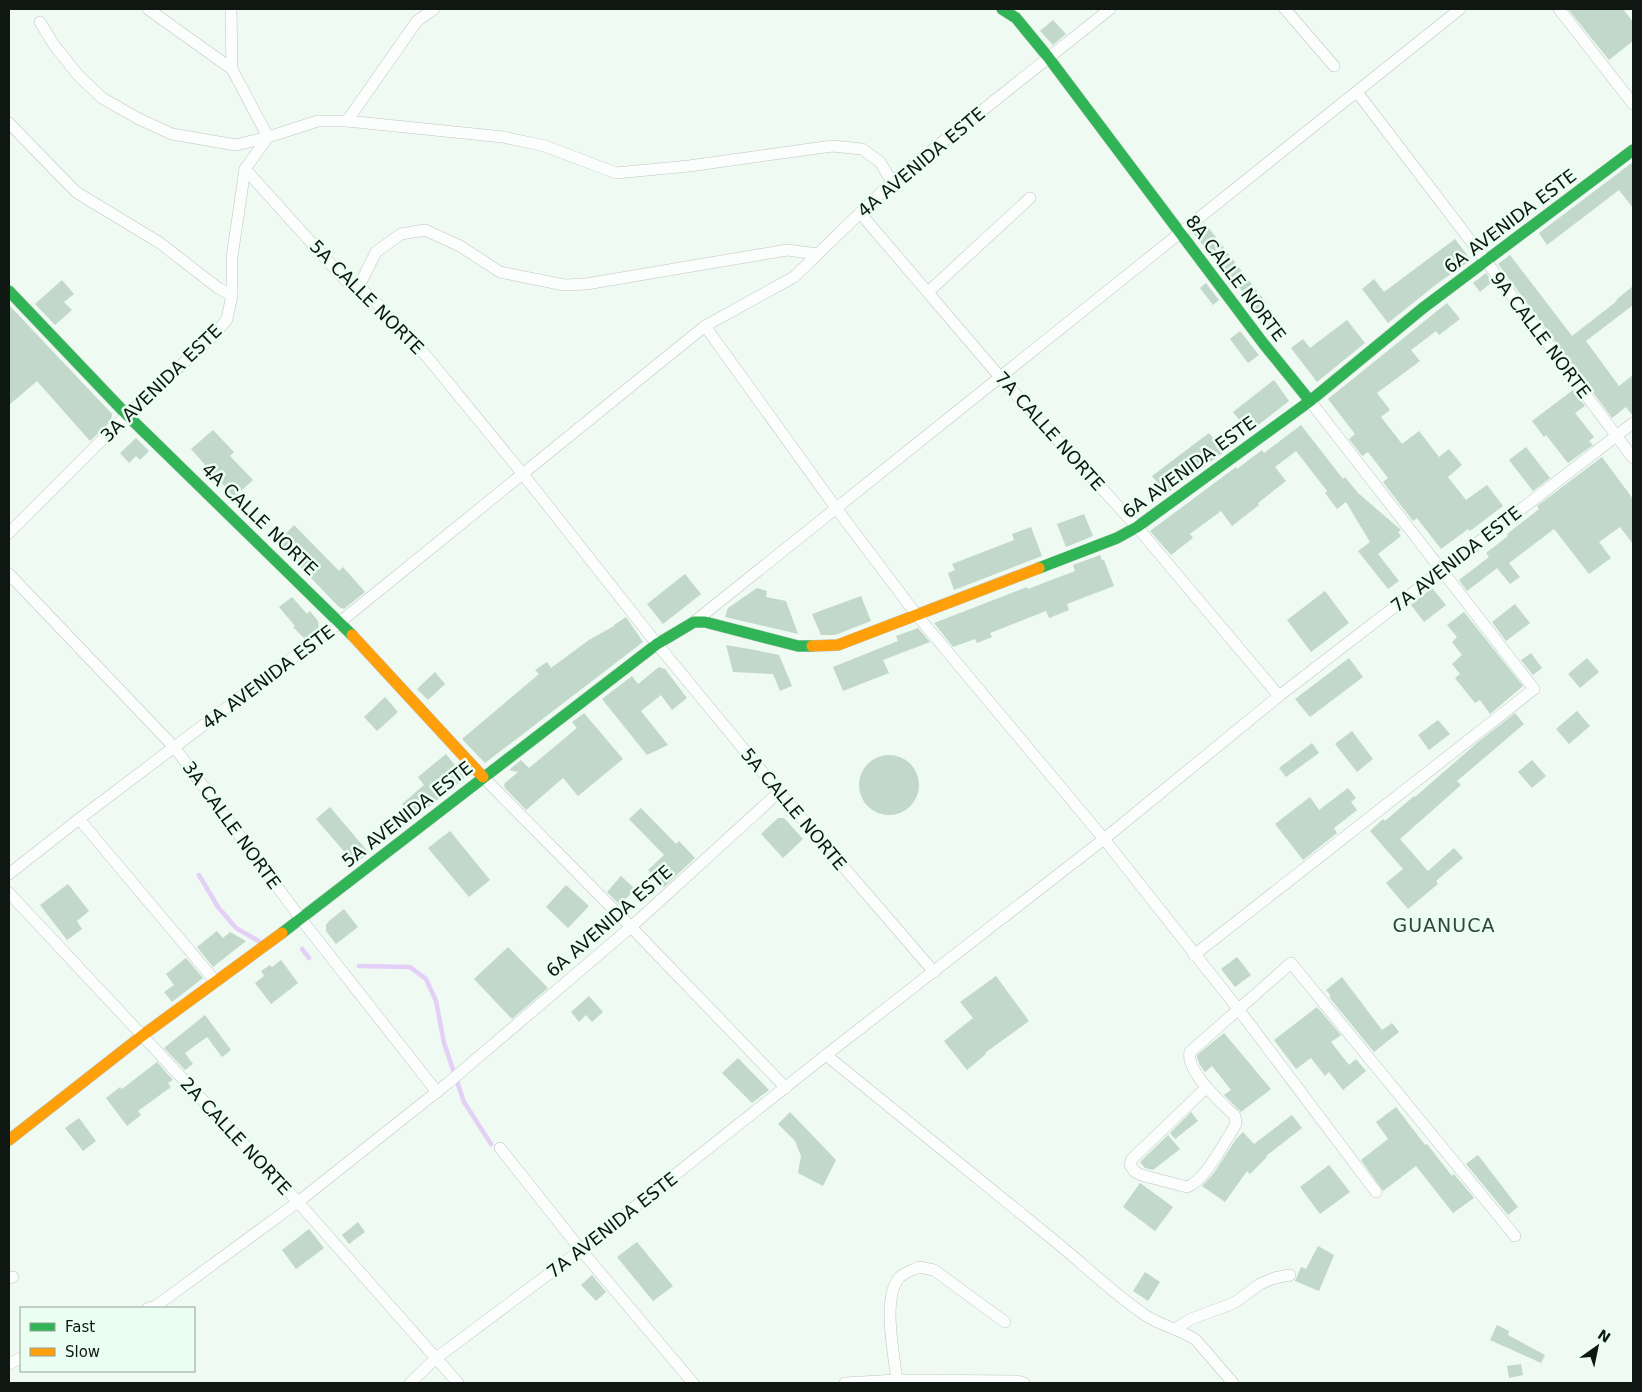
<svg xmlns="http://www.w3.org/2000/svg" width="1642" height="1392" font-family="'DejaVu Sans',sans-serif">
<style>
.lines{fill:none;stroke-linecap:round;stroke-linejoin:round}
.stream{stroke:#e4cff7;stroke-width:4.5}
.building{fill:#c1d8cb}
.street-casing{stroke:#bec7c1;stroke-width:12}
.fast-casing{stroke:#bec7c1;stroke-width:12}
.slow-casing{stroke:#bec7c1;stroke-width:12}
.street{stroke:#fcfefd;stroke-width:11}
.fast{stroke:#30b455;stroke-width:11}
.slow{stroke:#ff9f0a;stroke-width:11}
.labels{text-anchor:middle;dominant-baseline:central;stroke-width:5;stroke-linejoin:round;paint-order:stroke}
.street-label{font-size:18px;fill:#0f1712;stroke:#eafef1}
.neighbourhood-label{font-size:19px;letter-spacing:1px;fill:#31463a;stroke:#eafef1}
</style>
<rect width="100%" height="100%" fill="#eefaf2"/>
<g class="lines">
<g class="stream">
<polyline points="199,875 218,907 236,928 262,943"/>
<polyline points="302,949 309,958"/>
<polyline points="359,966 410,967 426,979 436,1001 444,1043 464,1102 491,1144"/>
</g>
</g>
<g class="building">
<polygon points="1568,9 1623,9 1633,22 1633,41 1609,60"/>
<polygon points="1053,20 1066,34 1053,45 1040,31"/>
<polygon points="1633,162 1633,208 1619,190 1547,245 1539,233"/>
<polygon points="1205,223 1267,304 1258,311 1238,286 1234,288 1221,271 1223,269 1193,233"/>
<polygon points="1455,239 1471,260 1438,283 1388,323 1362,289 1374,279 1384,292"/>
<polygon points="1510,255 1572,336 1617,301 1616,300 1633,286 1633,305 1586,341 1619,386 1633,375 1633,416 1626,407 1612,418 1498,264"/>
<polygon points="1486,273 1492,282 1480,292 1473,283"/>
<polygon points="62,280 74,294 64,302 72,310 55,325 35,304"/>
<polygon points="1206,283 1219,300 1213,305 1200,288"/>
<polygon points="1447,303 1460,319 1439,335 1436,331 1411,350 1420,361 1377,393 1390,410 1381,417 1402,444 1419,431 1439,457 1449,449 1462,465 1448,477 1466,500 1487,485 1503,506 1470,531 1468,529 1441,549 1417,518 1413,521 1383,482 1388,478 1368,452 1362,456 1349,439 1355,434 1328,399"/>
<polygon points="9,305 112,414 111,421 90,441 37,381 9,405"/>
<polygon points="1347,320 1365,343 1317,382 1291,348 1303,339 1310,348"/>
<polygon points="1240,331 1259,355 1248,363 1230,339"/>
<polygon points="1274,380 1289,401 1249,432 1233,412"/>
<polygon points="1573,390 1585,406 1575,413 1594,437 1589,441 1593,445 1568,463 1546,435 1544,437 1532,421"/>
<polygon points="1301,425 1343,479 1345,477 1358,493 1401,530 1398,532 1401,536 1378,554 1399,581 1388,589 1358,551 1370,542 1346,502 1337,509 1325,493 1327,491 1296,451 1275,467 1286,481 1258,503 1259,505 1232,526 1221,511 1190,534 1193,538 1171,555 1150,531 1236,467 1237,469 1262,450 1264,453"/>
<polygon points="213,430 234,452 230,456 253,480 234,497 191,449"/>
<polygon points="1209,433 1224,452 1166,494 1152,476"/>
<polygon points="136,438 149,451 140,460 136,456 129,463 120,453"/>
<polygon points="1526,447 1550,478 1533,491 1509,460"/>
<polygon points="1602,457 1633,499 1633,544 1620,527 1599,542 1611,558 1589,574 1554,529 1509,563 1520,577 1510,584 1497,568 1467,591 1459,580 1489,557 1486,553 1508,536 1507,534 1539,509 1537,506"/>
<polygon points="1084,514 1093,536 1066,547 1057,524"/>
<polygon points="294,525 339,571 343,567 365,592 344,609 339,607 277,543"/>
<polygon points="1031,527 1042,556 954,590 948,573 955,570 952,564 1014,540 1012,534"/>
<polygon points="1100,555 1102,560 1104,560 1114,586 1067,604 1069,610 1049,618 1046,611 990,633 992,637 977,643 975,639 953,647 934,623 1027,587 1028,589 1075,571 1073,565"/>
<polygon points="685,574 701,594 663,624 647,604"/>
<polygon points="757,588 767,591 766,597 786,601 798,634 725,617 728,608"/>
<polygon points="1432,588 1446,605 1424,622 1411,605"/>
<polygon points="1325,591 1349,623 1311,652 1287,620"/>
<polygon points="861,596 871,621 835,635 821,635 812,614"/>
<polygon points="292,597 307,614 310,611 318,621 319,629 305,639 293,627 295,626 279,607"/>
<polygon points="1515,604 1530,623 1506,641 1492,622"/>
<polygon points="1464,612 1523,686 1490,714 1480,700 1475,703 1455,678 1460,674 1452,664 1462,655 1452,642 1457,637 1447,625"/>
<polygon points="626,617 643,642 485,763 462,739 539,674 535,670 547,662 551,668 589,640 614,626 614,625"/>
<polygon points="918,628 930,642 883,660 889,673 843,691 833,667 898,641 896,636"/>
<polygon points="726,645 755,650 779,655 792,686 780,691 773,674 733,672"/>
<polygon points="1531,653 1542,668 1533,675 1521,660"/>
<polygon points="1349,658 1363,677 1310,717 1295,699"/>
<polygon points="1587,658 1599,672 1580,688 1568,674"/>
<polygon points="659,667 665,669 687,698 672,710 661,695 641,711 668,745 647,755 602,699 632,676 638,684"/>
<polygon points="435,672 445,684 428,700 417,689"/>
<polygon points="385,697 398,712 377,731 364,717"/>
<polygon points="1577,711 1590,726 1569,744 1556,729"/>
<polygon points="584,713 623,759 578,796 563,778 526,810 505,788 504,784 518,772 509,770 521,760 529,768 577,728 572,722"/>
<polygon points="1515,713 1524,724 1457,781 1461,785 1400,839 1428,871 1454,848 1463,858 1436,881 1438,884 1408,909 1386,883 1403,869 1370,831 1383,819 1385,821 1414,796 1415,797 1478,742"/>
<polygon points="1438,720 1450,734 1429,750 1418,735"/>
<polygon points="1352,731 1373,759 1357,772 1335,744"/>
<polygon points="1312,743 1319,753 1286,777 1279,768"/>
<polygon points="446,754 464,777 464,779 399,830 392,822 407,810 402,804 424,785 418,777"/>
<circle cx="889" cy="785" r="30"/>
<polygon points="1532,760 1546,776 1532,788 1518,772"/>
<polygon points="1348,788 1356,798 1351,802 1357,810 1334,828 1337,833 1303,860 1275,824 1310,797 1319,810"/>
<polygon points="330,807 369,853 355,864 316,819"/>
<polygon points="641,808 676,844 679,841 695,858 664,887 648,870 664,855 629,819"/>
<polygon points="778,818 784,818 803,839 783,858 761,834"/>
<polygon points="450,831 490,880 469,897 428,848"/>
<polygon points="621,876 635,889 620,905 607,892"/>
<polygon points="68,884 89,911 77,921 82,929 67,940 40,905"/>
<polygon points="566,885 589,906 568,928 546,907"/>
<polygon points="344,909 358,927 336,944 326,931 326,925 329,921"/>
<polygon points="217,931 223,938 230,932 246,941 213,967 197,947"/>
<polygon points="508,947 548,988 512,1019 474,979"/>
<polygon points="1237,957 1251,975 1235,987 1221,969"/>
<polygon points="186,958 203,978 172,1002 164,992 174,985 166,974"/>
<polygon points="281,960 298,983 271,1004 255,983 264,976 261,971 270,965 272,967"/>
<polygon points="996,976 1029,1021 985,1053 986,1054 967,1070 944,1041 973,1018 960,1002"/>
<polygon points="1342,977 1382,1030 1392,1023 1399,1032 1374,1052 1329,997 1331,996 1326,990"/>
<polygon points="589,996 603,1012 592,1022 586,1015 579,1022 571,1012"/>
<polygon points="1317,1007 1341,1035 1331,1042 1349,1065 1356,1059 1366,1071 1343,1090 1329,1072 1325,1076 1311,1058 1296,1069 1274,1040"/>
<polygon points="205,1015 231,1050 222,1057 207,1037 185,1053 193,1064 185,1070 164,1048"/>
<polygon points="1224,1033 1271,1089 1241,1112 1224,1095 1231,1090 1212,1066 1205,1072 1200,1065 1197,1058 1197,1055"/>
<polygon points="738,1058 769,1090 752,1103 722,1073"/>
<polygon points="157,1062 173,1080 168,1083 171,1087 138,1111 141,1115 127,1126 106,1098 120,1087 122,1089"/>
<polygon points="1396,1107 1425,1145 1427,1144 1452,1176 1454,1174 1474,1198 1453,1213 1416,1166 1383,1191 1361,1160 1388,1139 1376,1122"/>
<polygon points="790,1112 836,1160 823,1186 798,1173 801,1156 795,1141 778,1124"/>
<polygon points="1191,1112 1198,1121 1175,1139 1170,1133"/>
<polygon points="1292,1115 1302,1128 1266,1156 1267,1157 1250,1174 1247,1171 1225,1202 1202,1186 1214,1173 1236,1139 1243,1132 1254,1144"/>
<polygon points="79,1118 96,1141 83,1151 65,1128"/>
<polygon points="1168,1135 1180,1149 1153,1170 1145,1168 1140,1162"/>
<polygon points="1478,1155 1518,1207 1508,1215 1466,1164"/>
<polygon points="1329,1165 1350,1192 1320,1214 1300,1187"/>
<polygon points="1140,1183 1173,1207 1155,1231 1123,1207"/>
<polygon points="358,1222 365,1232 349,1244 342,1235"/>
<polygon points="309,1229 324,1248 296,1269 282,1250"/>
<polygon points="637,1242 673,1286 653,1301 617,1257"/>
<polygon points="1318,1246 1334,1255 1319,1291 1295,1281 1301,1267 1306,1269"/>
<polygon points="1145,1272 1160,1282 1148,1301 1133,1291"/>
<polygon points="592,1275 606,1292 596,1301 581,1285"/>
<polygon points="1497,1325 1509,1331 1508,1335 1545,1355 1541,1363 1490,1340"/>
<polygon points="1521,1364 1523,1375 1509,1378 1507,1366"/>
</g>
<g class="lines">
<g class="street-casing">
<g id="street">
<polyline points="231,9 232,69"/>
<polyline points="1285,9 1334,66"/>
<polyline points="1559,9 1633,104"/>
<polyline points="40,22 54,45 78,75 102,98 139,119 172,134 236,145 268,137 232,69 148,9"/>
<polyline points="1357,92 1486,261 1633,458"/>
<polyline points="347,121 417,21 434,9"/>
<polyline points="9,123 76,192 160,243 218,288 232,295"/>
<polyline points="245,169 346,281 369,295 428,358 522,473 657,644 779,792 934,972"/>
<polyline points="860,213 1000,377 1137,527 1279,696"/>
<polyline points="358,288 376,252 401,234 425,230 460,246 500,272 564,285 586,284 787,250 818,254"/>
<polyline points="928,292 1030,198"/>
<polyline points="705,326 836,508 916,614 1104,839 1239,1010 1376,1192"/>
<polyline points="9,533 127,415 215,334 227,319 232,295 232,257 245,169 268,137 318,121 347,121 503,137 545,146 616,173 689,166 832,146 862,149 880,162 892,182"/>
<polyline points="9,574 175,748 301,919 437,1092"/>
<polyline points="694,622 1460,9"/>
<polyline points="483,777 631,927 786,1088"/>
<polyline points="79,819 216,982"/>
<polyline points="9,874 79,819 340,622 705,326 794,277 892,182 1110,9"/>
<polyline points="9,893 298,1202 458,1383"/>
<polyline points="1194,955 1534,689 1310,401"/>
<path d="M826,1055C899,1114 972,1174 1045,1233C1078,1259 1111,1292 1145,1315C1161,1326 1180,1329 1196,1340L1233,1383"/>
<path d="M1207,1087L1132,1159L1130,1165L1134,1171L1141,1175L1187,1187C1205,1181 1225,1141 1236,1124L1235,1116C1222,1103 1185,1071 1190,1052L1291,963L1515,1236"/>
<polyline points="500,1148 581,1250 693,1383"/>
<polyline points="9,1278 13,1277"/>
<polyline points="148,1308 156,1306 298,1202 448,1083 631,927 779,792"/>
<polyline points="1175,1329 1191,1319 1234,1303 1260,1284 1274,1278 1290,1275"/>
<polyline points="9,1364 21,1358"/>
<path d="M897,1380C894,1356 881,1293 901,1276C906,1272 913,1270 919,1267L934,1270L1005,1322"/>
<polyline points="410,1383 435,1359 574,1255 826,1055 1104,839 1279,696 1633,423"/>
<polyline points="845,1383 897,1380 1017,1381 1024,1383"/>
</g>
</g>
<g class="fast-casing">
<g id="fast">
<polyline points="1002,9 1016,18 1048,57 1263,343 1310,401"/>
<polyline points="9,291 127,415 352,635"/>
<polyline points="1039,568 1117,538 1137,527 1310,401 1423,308 1633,150"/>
<polyline points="282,933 657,644 694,622 705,622 798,646 812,646"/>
</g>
</g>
<g class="slow-casing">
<g id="slow">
<polyline points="352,635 483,777"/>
<polyline points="812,646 838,645 1039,568"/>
<polyline points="9,1140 143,1035 282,933"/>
</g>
</g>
<use href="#street" class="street"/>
<use href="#fast" class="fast"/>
<use href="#slow" class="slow"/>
</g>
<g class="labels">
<g class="street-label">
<text transform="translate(921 162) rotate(-40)">4A AVENIDA ESTE</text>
<text transform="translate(1510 221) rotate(-37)">6A AVENIDA ESTE</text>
<text transform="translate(1236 278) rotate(53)">8A CALLE NORTE</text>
<text transform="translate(367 297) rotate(45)">5A CALLE NORTE</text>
<text transform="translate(1541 335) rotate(53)">9A CALLE NORTE</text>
<text transform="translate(161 383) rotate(-44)">3A AVENIDA ESTE</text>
<text transform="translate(1050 431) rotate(48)">7A CALLE NORTE</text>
<text transform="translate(1189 467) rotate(-36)">6A AVENIDA ESTE</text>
<text transform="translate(260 519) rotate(44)">4A CALLE NORTE</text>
<text transform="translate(1456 559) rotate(-38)">7A AVENIDA ESTE</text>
<text transform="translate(268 677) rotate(-37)">4A AVENIDA ESTE</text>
<text transform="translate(794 809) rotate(50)">5A CALLE NORTE</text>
<text transform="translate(407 814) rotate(-38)">5A AVENIDA ESTE</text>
<text transform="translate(232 825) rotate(54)">3A CALLE NORTE</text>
<text transform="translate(609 921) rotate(-41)">6A AVENIDA ESTE</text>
<text transform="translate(236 1136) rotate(47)">2A CALLE NORTE</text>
<text transform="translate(612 1225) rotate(-38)">7A AVENIDA ESTE</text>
</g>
<g class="neighbourhood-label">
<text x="1444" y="925">GUANUCA</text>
</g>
</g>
<rect width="1642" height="1392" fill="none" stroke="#0f1712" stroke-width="20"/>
<rect x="20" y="1307" width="175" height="65" fill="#eafef1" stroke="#92a298"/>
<rect x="30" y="1323" width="25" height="8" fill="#30b455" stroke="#92a298"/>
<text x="65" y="1332" font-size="15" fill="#0f1712">Fast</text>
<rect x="30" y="1348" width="25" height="8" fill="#ff9f0a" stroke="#92a298"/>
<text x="65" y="1357" font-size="15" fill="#0f1712">Slow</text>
<g transform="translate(1597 1347) rotate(33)" stroke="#eafef1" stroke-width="4" paint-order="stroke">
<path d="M0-4L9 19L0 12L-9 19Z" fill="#0f1712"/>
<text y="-8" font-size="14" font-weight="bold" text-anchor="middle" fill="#0f1712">N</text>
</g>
</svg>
